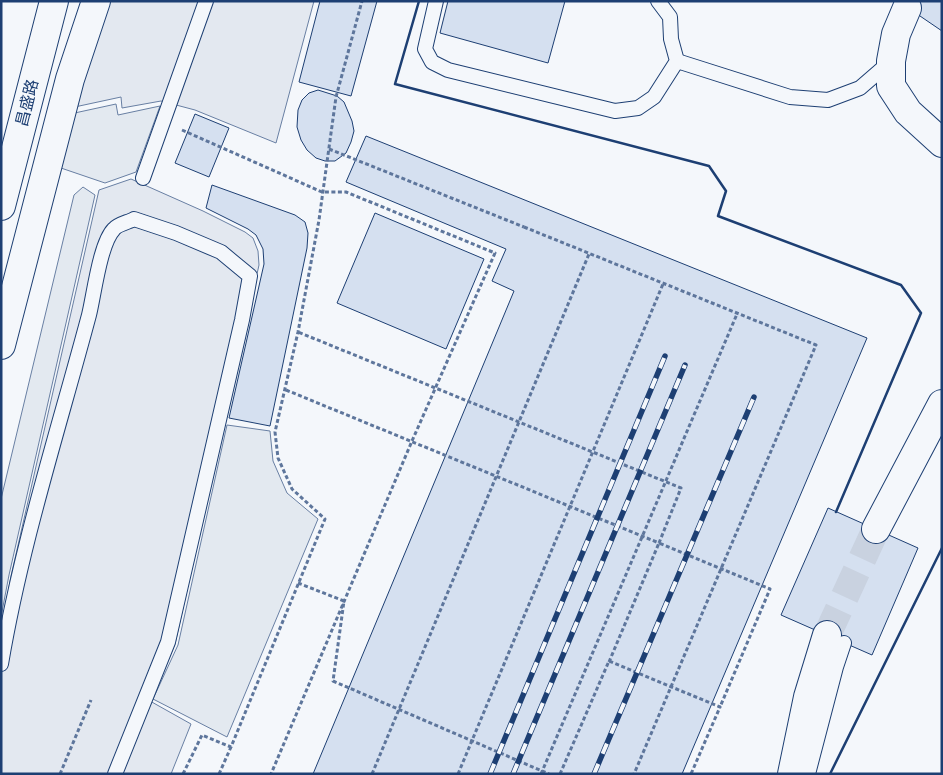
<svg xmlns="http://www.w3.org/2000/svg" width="943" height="775" font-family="'Work Sans','Noto Sans SC',sans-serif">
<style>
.green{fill:#e3e9f0;stroke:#687fa3}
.parking{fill:#e3e8f0;stroke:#687fa3}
.building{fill:#d5e0f0;stroke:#1d3f73}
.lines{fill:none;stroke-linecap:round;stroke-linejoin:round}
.secondary-tunnel{stroke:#c9d2e0;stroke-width:28;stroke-dasharray:28 14;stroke-linecap:butt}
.lane-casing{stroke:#1d3f73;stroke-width:16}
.secondary-casing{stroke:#1d3f73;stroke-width:30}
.primary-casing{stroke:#1d3f73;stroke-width:30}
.path{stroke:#5e769c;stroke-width:3;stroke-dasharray:4 2.5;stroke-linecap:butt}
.lane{stroke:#f4f7fb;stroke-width:14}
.secondary{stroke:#f4f7fb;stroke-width:28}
.primary{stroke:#f4f7fb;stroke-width:28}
.rail-casing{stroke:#1d3f73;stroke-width:5.5}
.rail{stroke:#f4f7fb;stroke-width:4;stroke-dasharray:11;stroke-linecap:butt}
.path-bridge{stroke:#5e769c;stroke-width:3;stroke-dasharray:4 2.5;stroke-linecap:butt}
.wall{stroke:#1d3f73;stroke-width:2.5}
.labels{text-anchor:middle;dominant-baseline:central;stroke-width:4;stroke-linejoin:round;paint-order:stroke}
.street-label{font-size:16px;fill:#1d3f73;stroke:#f4f7fb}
</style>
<rect width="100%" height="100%" fill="#f4f7fb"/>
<g class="green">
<polygon points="116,104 118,115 160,106 136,172 105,183 58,167 70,114"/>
<polygon points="83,187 95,195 9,575 1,617 1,499 74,195"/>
<polygon points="227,425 270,431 273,461 287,493 318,519 227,737 153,699 178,645"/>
</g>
<g class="parking">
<polygon points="104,1 314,1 276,143 195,110 161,101 122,108 121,97 70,108"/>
<polygon points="131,179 203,211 245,232 253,238 258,251 259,265 175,644 150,701 191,724 171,774 1,774 1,631 11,576 99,190"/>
</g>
<g class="building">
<polygon points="320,1 377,1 351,96 299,82"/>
<polygon points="448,1 565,1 548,63 440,33"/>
<polygon points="898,1 942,1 942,31"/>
<polygon points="318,90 337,96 344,102 352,121 354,131 351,142 346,153 335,161 325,161 316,158 307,150 301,140 297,127 298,110 302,100 309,93"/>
<polygon points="195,114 229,128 209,177 175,163"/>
<polygon points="366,136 867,338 682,774 313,774 514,291 492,281 506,249 346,182"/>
<polygon points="212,185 295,215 305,222 308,233 307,248 270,426 229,418 264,264 263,249 256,235 248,229 206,208"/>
<polygon points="375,213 484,259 446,349 337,303"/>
<polygon points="828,508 918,548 872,655 781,615"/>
</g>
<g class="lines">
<polyline class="secondary-tunnel" points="827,635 876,529"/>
<g class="lane-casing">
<g id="lane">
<polyline points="436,1 425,49 432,62 448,70 615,111 638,108 654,97 677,61 671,39 670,17 658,1"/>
<polyline points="677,61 790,97 828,100 860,88 890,62"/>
<polyline points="143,178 206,1"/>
<path d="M1,664C21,546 58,431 89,315C94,295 100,243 114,229C118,224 129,222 134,219L176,233L221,252L250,276L242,320L168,642L115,774"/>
<polyline points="808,774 836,667 844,643"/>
</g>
</g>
<g class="secondary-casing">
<g id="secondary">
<polyline points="907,8 896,34 891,61 891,86 908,112 942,143"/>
<polyline points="1,345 70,79 96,1"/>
<polyline points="876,529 942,404"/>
<polyline points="792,774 808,697 827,635"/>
</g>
</g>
<g class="primary-casing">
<polyline id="primary" points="1,206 54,1"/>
</g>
<g class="path">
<polyline points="182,130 322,192 346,192 495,253 412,441 271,774"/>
<polyline points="329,149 524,227"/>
<polyline points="286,390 659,543 681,488 298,332"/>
<polyline points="298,583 344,601 333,681 549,774"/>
<polyline points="609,662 659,543 770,589 720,707"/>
<polyline points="60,774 91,700"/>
<polyline points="183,774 202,735 231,747 325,519 292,489 278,458 275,432 298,332 319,220 336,97 362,1"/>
<polyline points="219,774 231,747"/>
<polyline points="560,774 609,661 720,707 691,774"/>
</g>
<use href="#lane" class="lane"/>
<use href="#secondary" class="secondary"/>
<use href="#primary" class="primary"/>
<g class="rail-casing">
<g id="rail">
<polyline points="490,774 665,356"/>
<polyline points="513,774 685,365"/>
<polyline points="594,774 754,397"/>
</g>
</g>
<use href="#rail" class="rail"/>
<g class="path-bridge">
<polyline points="524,227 816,345 634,774"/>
<polyline points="372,774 589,254"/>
<polyline points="458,774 663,284"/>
<polyline points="541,774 737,314"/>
</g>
<g class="wall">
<polyline points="419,1 395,84 709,166 726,191 718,216 901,285 921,313 836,512"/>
<polyline points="830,774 942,548"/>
</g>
</g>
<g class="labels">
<g class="street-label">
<text transform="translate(27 103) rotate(-76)">昌盛路</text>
</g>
</g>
<rect width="943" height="775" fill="none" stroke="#1d3f73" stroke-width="5"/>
</svg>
